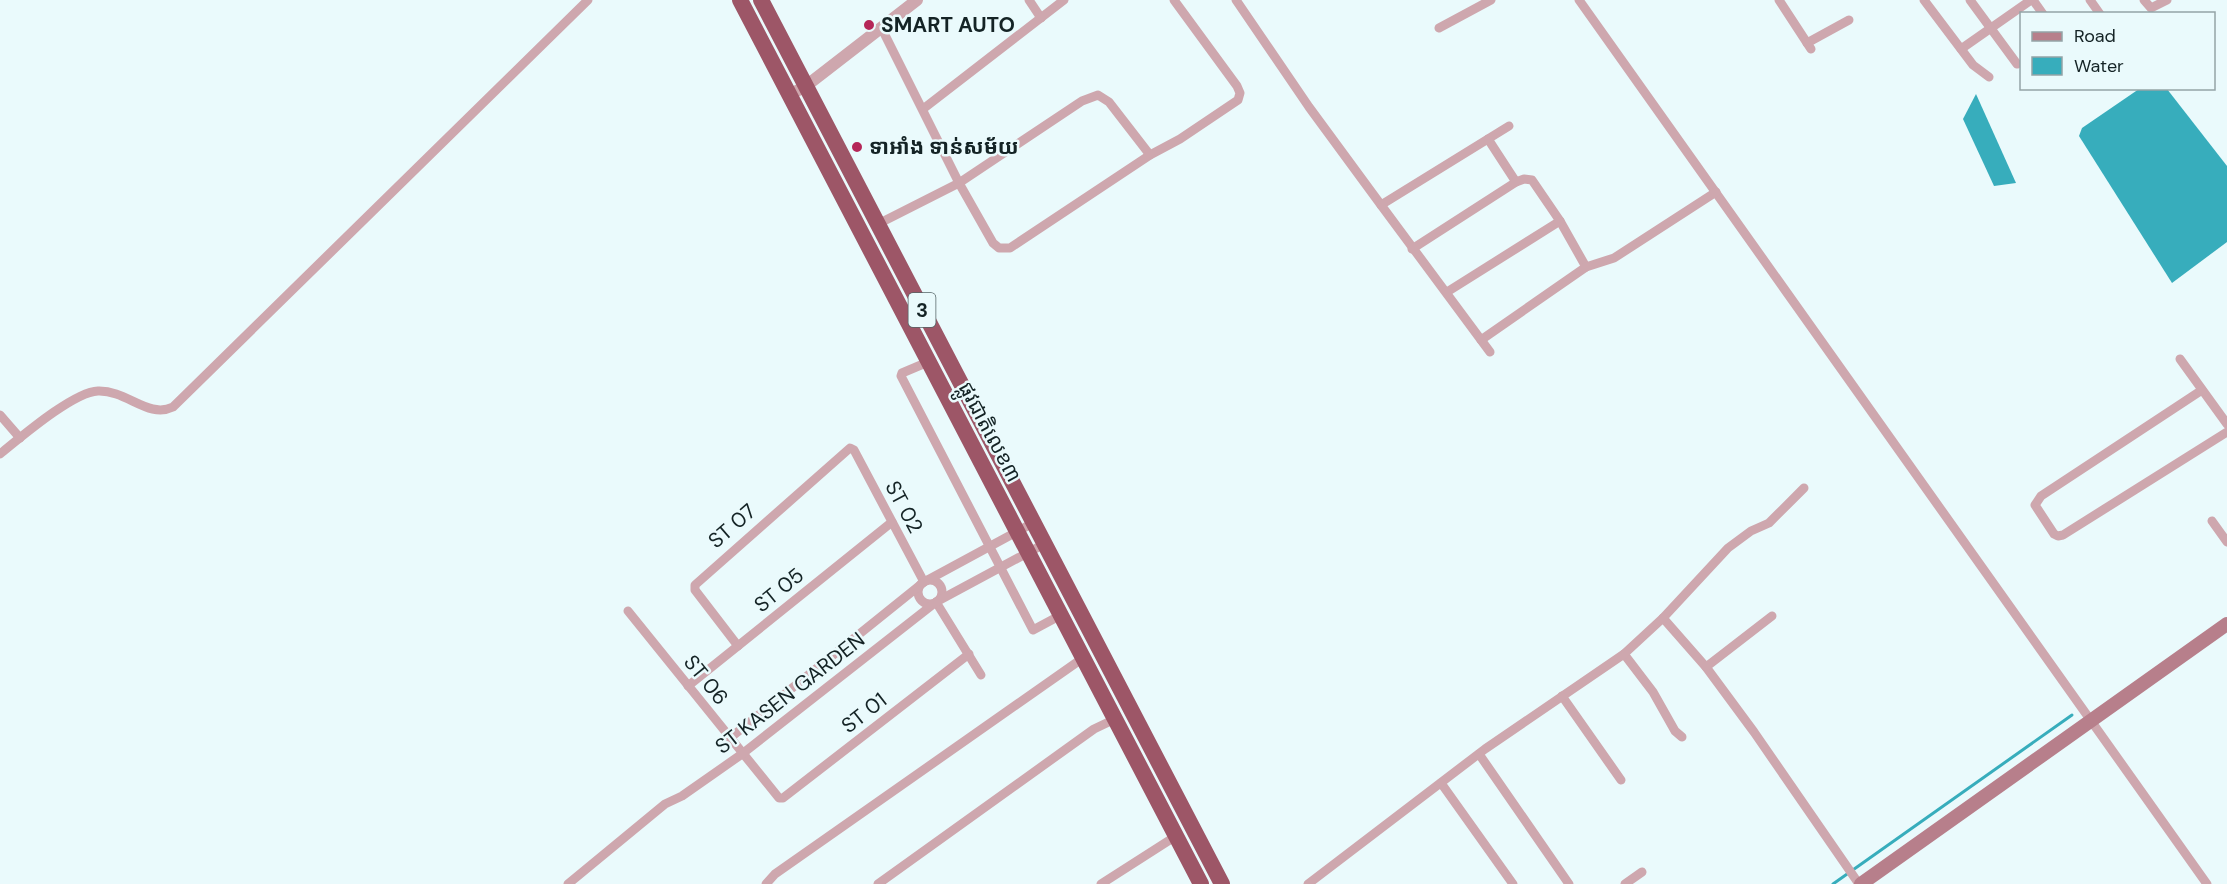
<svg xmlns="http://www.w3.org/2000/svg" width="2227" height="884" font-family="'DM Sans','Noto Sans Khmer',sans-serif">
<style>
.water{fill:#37adbc}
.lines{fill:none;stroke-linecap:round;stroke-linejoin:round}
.stream{stroke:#37adbc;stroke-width:3}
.minor{stroke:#cea7ae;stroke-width:9}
.tertiary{stroke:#cea7ae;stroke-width:12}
.secondary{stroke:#b77f8b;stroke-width:14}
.trunk{stroke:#9d5667;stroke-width:16}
.poi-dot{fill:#b52658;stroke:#eafafc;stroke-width:2}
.labels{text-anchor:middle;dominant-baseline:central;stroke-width:5;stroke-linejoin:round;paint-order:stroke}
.shield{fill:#eafafc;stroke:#546466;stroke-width:1.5}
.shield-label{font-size:20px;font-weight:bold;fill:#142325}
.poi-label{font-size:21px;font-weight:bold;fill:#142325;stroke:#eafafc;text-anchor:start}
.street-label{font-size:21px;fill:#142325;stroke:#eafafc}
</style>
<rect width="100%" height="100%" fill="#eafafc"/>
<g class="water">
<polygon points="2139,89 2167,89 2227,166 2227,242 2172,283 2079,136 2082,128"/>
<polygon points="1976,94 2016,183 1994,186 1963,119"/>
</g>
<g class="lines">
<polyline class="stream" points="1833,884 2072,715"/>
<g class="minor">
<polyline points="1029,0 1041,18"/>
<polyline points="1236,0 1309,107 1381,205"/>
<polyline points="1579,0 2207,884"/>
<polyline points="1779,0 1811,49"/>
<polyline points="1924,0 1973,65 1989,77"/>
<polyline points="1970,0 2017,64"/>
<polyline points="2033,0 2043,14"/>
<polyline points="2090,0 2100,14"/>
<polyline points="2144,0 2151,8 2167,0"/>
<polyline points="881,27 959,183 993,243 999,248 1010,248 1150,155 1180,139 1238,100 1240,93 1237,86 1174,0"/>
<polyline points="1439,28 1491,0"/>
<polyline points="1807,43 1849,20"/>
<polyline points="1961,49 2031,0"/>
<polyline points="923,109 1064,0"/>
<polyline points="1488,139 1516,182"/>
<polyline points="878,224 959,183 1082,101 1098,95 1109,102 1150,155"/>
<polyline points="1412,249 1516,182 1524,179 1532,180 1560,221 1586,267"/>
<polyline points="1447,292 1560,221"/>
<polyline points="1481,340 1586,267 1614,258 1716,192"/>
<polyline points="1490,352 1381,205 1509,126"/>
<polyline points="2180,359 2227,424"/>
<polyline points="928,362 902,373 901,376 1033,630 1061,615"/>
<polyline points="2202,390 2041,496 2035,505 2054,534 2058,536 2063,535 2227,432"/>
<polyline points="0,415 20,438"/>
<path d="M0,454C20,438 73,392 98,391C127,390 148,419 173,407L588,0"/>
<polyline points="2212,521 2227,542"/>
<circle cx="930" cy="592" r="12"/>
<polyline points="936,602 981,675"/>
<polyline points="628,611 779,798 783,798 969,654"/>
<polyline points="1663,618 1706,667 1754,732 1859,884"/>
<polyline points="738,646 695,590 695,585 850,448 854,450 924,582"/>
<polyline points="1624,654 1653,692 1675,731 1682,737"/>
<polyline points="1706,667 1772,616"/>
<polyline points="688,686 892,522"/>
<polyline points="1562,696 1621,780"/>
<polyline points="730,738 924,582 1033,523"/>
<polyline points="1479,754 1569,884"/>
<polyline points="1441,783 1513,884"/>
<polyline points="568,884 665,804 682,796 742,754 936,602 1044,544"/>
<polyline points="766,884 775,874 1083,658"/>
<polyline points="878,884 1094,729 1115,719"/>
<polyline points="1101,884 1176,836"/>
<polyline points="1308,884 1485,749 1624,654 1663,618 1728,548 1751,531 1769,523 1804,488"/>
<polyline points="1625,884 1642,872"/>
</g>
<polyline class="tertiary" points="789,95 806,86 917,0"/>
<polyline class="secondary" points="1861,884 2227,624"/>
<g class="trunk">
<polyline points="740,0 1201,884"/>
<polyline points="761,0 1222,884"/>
</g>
</g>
<g class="poi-dot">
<circle cx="869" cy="25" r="6"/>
<circle cx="857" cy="147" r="6"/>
</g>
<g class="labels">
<rect class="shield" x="908.5" y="293" width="27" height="34" rx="4.5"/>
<g class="shield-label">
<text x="922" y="310">3</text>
</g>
<g class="poi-label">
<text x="881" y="25">SMART AUTO</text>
<text x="869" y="147">ទាអាំង ទាន់សម័យ</text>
</g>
<g class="street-label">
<text transform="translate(990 432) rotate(62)">ផ្លូវជាតិលេខ៣</text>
<text transform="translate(904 507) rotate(62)">ST 02</text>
<text transform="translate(732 526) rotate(-41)">ST 07</text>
<text transform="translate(779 590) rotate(-39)">ST 05</text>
<text transform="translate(706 680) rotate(51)">ST 06</text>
<text transform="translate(790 693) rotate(-38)">ST KASEN GARDEN</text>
<text transform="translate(864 713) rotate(-38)">ST 01</text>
</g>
</g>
<rect x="2020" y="12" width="195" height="78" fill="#eafafc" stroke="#94a4a6" stroke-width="1.5"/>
<rect x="2032" y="32" width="30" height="9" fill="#b77f8b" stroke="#94a4a6" stroke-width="1.5"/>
<text x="2074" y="42" font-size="18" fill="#142325">Road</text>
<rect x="2032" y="57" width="30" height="18" fill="#37adbc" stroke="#94a4a6" stroke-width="1.5"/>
<text x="2074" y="72" font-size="18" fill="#142325">Water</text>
</svg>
